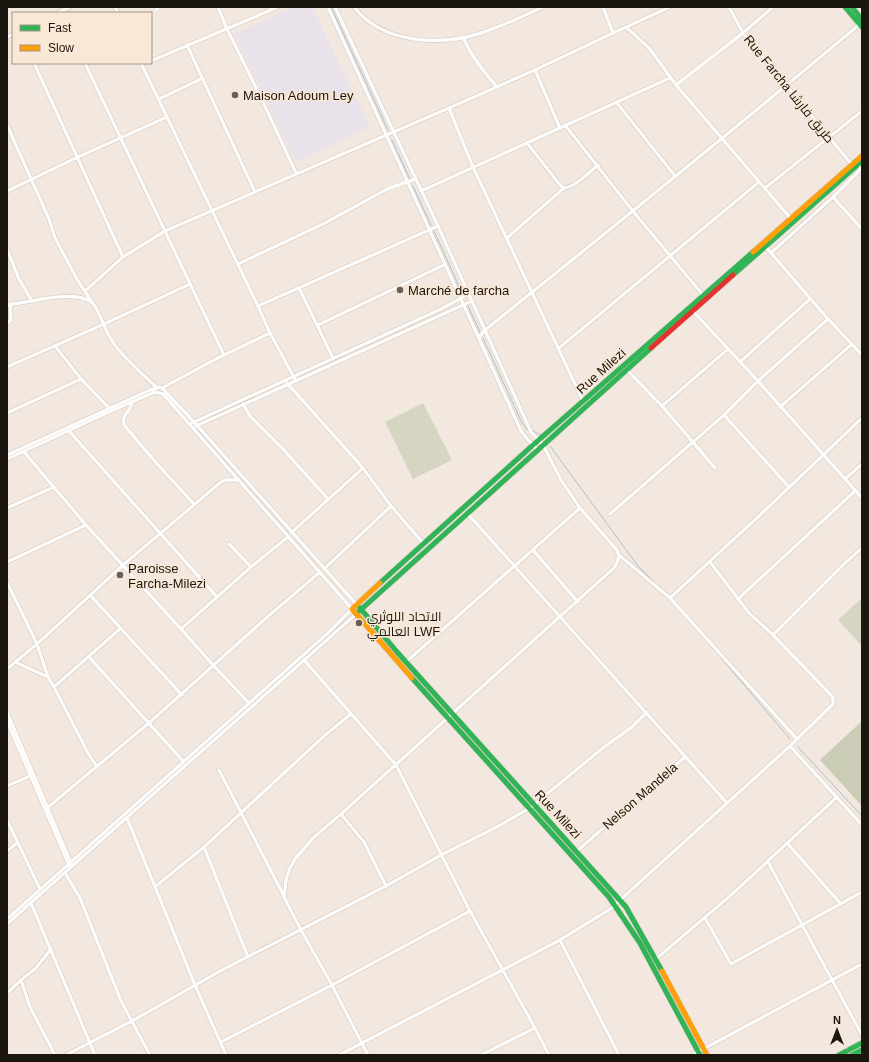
<svg xmlns="http://www.w3.org/2000/svg" width="869" height="1062" font-family="Helvetica,Cairo,sans-serif">
<style>
.commercial{fill:#e9e2eb}
.green{fill:#d5d5c2}
.forest{fill:#caccb5}
.lines{fill:none;stroke-linecap:round;stroke-linejoin:round}
.stream{stroke:#abc0cc;stroke-width:1}
.street-casing{stroke:#cec6bf;stroke-width:4.5}
.fast-casing{stroke:#cec6bf;stroke-width:6}
.slow-casing{stroke:#cec6bf;stroke-width:6}
.jam-casing{stroke:#cec6bf;stroke-width:6}
.street{stroke:#fdfcfa;stroke-width:3.5}
.fast{stroke:#30b455;stroke-width:5}
.slow{stroke:#ff9f0a;stroke-width:5}
.jam{stroke:#e5322d;stroke-width:5}
.poi-dot{fill:#676058;stroke:#fae8d7;stroke-width:1.5}
.labels{text-anchor:middle;dominant-baseline:central;stroke-width:3;stroke-linejoin:round;paint-order:stroke}
.street-label{font-size:13px;fill:#1c1610;stroke:#fae8d7}
.poi-label{font-size:13px;fill:#1c1610;stroke:#fae8d7;text-anchor:start}
</style>
<rect width="100%" height="100%" fill="#f2e8df"/>
<polygon class="commercial" points="293,7 312,7 370,127 296,162 234,34"/>
<g class="green">
<polygon points="423,403 452,460 413,479 385,422"/>
<polygon points="862,598 862,646 838,620"/>
</g>
<polygon class="forest" points="862,721 862,806 820,760"/>
<g class="lines">
<g class="stream">
<polyline points="331,7 388,130"/>
<polyline points="392,140 410,179"/>
<polyline points="413,186 431,225"/>
<polyline points="434,231 463,295"/>
<polyline points="468,306 480,332"/>
<polyline points="483,338 521,421 527,430"/>
<polyline points="533,431 541,435"/>
<polyline points="550,446 638,566 658,586"/>
<polyline points="712,647 790,739"/>
<polyline points="798,747 862,816"/>
<polyline points="144,1048 148,1055"/>
</g>
<g class="street-casing">
<g id="street">
<polyline points="115,7 118,13"/>
<polyline points="218,7 227,29 263,102 296,173"/>
<polyline points="328,7 521,431 528,440 538,450"/>
<path d="M335,7L438,226L531,432L543,445L561,480L580,508L617,550C620,557 618,561 615,567L341,814L313,838L295,859L290,868L286,880L284,897L301,930L332,985L368,1055"/>
<path d="M354,7C382,43 437,46 478,34C500,27 522,17 543,7"/>
<polyline points="603,7 613,33 670,7"/>
<polyline points="729,7 743,33 853,166"/>
<polyline points="156,10 159,7"/>
<polyline points="271,10 278,7"/>
<polyline points="57,13 70,7"/>
<polyline points="626,27 650,49 676,85 792,220"/>
<polyline points="7,37 13,34"/>
<path d="M463,37C471,56 483,71 497,87"/>
<polyline points="187,45 255,192"/>
<polyline points="151,61 271,10 270,7"/>
<polyline points="34,63 123,257"/>
<polyline points="85,63 224,355"/>
<polyline points="141,63 258,306 270,333 296,381"/>
<polyline points="535,70 560,128"/>
<polyline points="676,85 743,33 773,7"/>
<polyline points="159,99 203,78"/>
<polyline points="617,103 675,176"/>
<polyline points="7,125 49,219 55,238 78,281 92,302"/>
<polyline points="565,125 632,210 703,295"/>
<polyline points="527,143 560,185 564,188"/>
<polyline points="765,188 862,111"/>
<polyline points="7,191 78,157 167,117"/>
<polyline points="421,191 670,78"/>
<polyline points="833,197 862,229"/>
<path d="M507,238L564,188C577,186 588,173 598,165"/>
<polyline points="765,246 828,319 862,355"/>
<path d="M7,249L19,279L32,301C46,298 84,291 94,305C102,317 105,332 114,344C126,360 143,374 157,388"/>
<polyline points="771,253 833,197 859,171 862,165"/>
<polyline points="238,264 325,223 387,189 415,179"/>
<polyline points="299,288 333,358"/>
<polyline points="85,291 123,257 165,231 449,108"/>
<polyline points="7,305 32,301"/>
<polyline points="258,306 438,226"/>
<polyline points="691,309 758,381 862,498"/>
<polyline points="7,323 11,320 10,304"/>
<polyline points="318,325 446,264"/>
<path d="M479,337L485,330C611,229 736,128 860,24"/>
<polyline points="55,346 81,379 109,408"/>
<polyline points="559,348 759,182"/>
<polyline points="740,362 810,299"/>
<polyline points="7,367 104,324 190,284"/>
<polyline points="627,370 662,406 715,468"/>
<polyline points="287,383 363,468 391,506 423,543"/>
<polyline points="162,388 216,359 270,333"/>
<polyline points="583,401 473,167 449,108 535,70 613,33"/>
<path d="M132,402C131,412 121,414 124,425L158,465L194,504"/>
<polyline points="243,404 250,416 282,448 328,499"/>
<polyline points="662,406 728,349"/>
<polyline points="780,407 852,344"/>
<polyline points="7,413 81,379"/>
<polyline points="724,415 789,487"/>
<polyline points="192,423 441,309 469,294"/>
<polyline points="196,426 472,301"/>
<polyline points="69,431 217,597"/>
<polyline points="24,452 86,525 181,629 251,567 288,537"/>
<polyline points="7,455 150,390 159,387 162,388 194,422 357,605"/>
<polyline points="7,459 109,412 155,392 163,394 352,609 328,633 7,919"/>
<polyline points="845,479 862,464"/>
<polyline points="7,508 54,487"/>
<polyline points="467,513 726,802"/>
<polyline points="610,514 724,415 758,381 828,319"/>
<polyline points="291,533 363,468"/>
<polyline points="229,544 251,567"/>
<polyline points="533,550 578,602"/>
<polyline points="619,555 670,598 797,739"/>
<polyline points="7,562 86,525"/>
<polyline points="324,569 391,506"/>
<polyline points="7,582 37,644 48,677 54,687 88,753 97,767"/>
<polyline points="90,595 182,695"/>
<polyline points="670,598 759,516 862,418"/>
<polyline points="738,599 855,491"/>
<polyline points="181,629 213,665 249,703"/>
<polyline points="773,635 843,565 862,548"/>
<polyline points="89,657 183,761"/>
<polyline points="304,660 396,765 470,911 535,1028 549,1055"/>
<polyline points="15,662 48,677"/>
<polyline points="406,662 580,508"/>
<polyline points="7,669 37,644 123,565 221,482 225,480 239,480"/>
<polyline points="54,687 121,628"/>
<polyline points="7,712 71,863"/>
<polyline points="7,721 69,865"/>
<polyline points="790,746 862,825"/>
<polyline points="219,770 284,896"/>
<polyline points="7,786 30,776"/>
<polyline points="47,808 149,723 265,619 320,572"/>
<polyline points="341,814 364,842 386,886"/>
<polyline points="127,818 195,985 226,1055"/>
<polyline points="7,820 40,889"/>
<polyline points="788,844 840,903"/>
<polyline points="204,847 248,957"/>
<polyline points="7,851 17,843"/>
<polyline points="577,851 685,757"/>
<polyline points="768,862 862,1035"/>
<polyline points="65,873 80,898 121,1001 150,1055"/>
<polyline points="156,886 204,847 324,736 351,714"/>
<polyline points="31,903 95,1055"/>
<polyline points="705,918 731,964 862,892"/>
<polyline points="7,924 356,614"/>
<polyline points="560,940 619,1055"/>
<polyline points="656,959 730,896 837,797"/>
<polyline points="21,980 36,968 51,949"/>
<polyline points="7,993 21,980 30,1007 55,1055"/>
<polyline points="221,1042 332,985 470,911"/>
<polyline points="66,1055 132,1021 222,970 386,886 441,855 495,828 530,808 604,747 632,727 647,712"/>
<polyline points="339,1055 560,940 615,906 619,901 790,746 833,704 833,700 832,696 773,635 749,613 710,562"/>
<polyline points="481,1055 535,1028"/>
<polyline points="692,1055 862,964"/>
</g>
</g>
<g class="fast-casing">
<g id="fast">
<polyline points="845,7 862,27"/>
<polyline points="852,7 862,20"/>
<polyline points="733,275 862,161"/>
<polyline points="380,583 533,445 753,252"/>
<polyline points="360,608 397,652 626,907 662,971"/>
<polyline points="356,614 651,348"/>
<polyline points="412,678 609,897 640,943 700,1055"/>
<polyline points="839,1055 862,1043"/>
<polyline points="852,1055 862,1050"/>
</g>
</g>
<g class="slow-casing">
<g id="slow">
<polyline points="753,252 862,156"/>
<polyline points="380,583 352,609 412,678"/>
<polyline points="662,971 707,1055"/>
</g>
</g>
<g class="jam-casing">
<polyline id="jam" points="651,348 733,275"/>
</g>
<use href="#street" class="street"/>
<use href="#fast" class="fast"/>
<use href="#slow" class="slow"/>
<use href="#jam" class="jam"/>
</g>
<g class="poi-dot">
<circle cx="235" cy="95" r="4"/>
<circle cx="400" cy="290" r="4"/>
<circle cx="120" cy="575" r="4"/>
<circle cx="359" cy="623" r="4"/>
</g>
<g class="labels">
<g class="street-label">
<text transform="translate(789 89) rotate(51)">Rue Farcha طريق فارشا</text>
<text transform="translate(601 371) rotate(-42)">Rue Milezi</text>
<text transform="translate(640 796) rotate(-41)">Nelson Mandela</text>
<text transform="translate(558 814) rotate(47)">Rue Milezi</text>
</g>
<g class="poi-label">
<text x="243" y="95">Maison Adoum Ley</text>
<text x="408" y="290">Marché de farcha</text>
<text x="128" y="568">Paroisse<tspan x="128" dy="15">Farcha-Milezi</tspan></text>
<text x="367" y="616">الاتحاد اللوثري<tspan x="367" dy="15">العالمي LWF</tspan></text>
</g>
</g>
<rect width="869" height="1062" fill="none" stroke="#1c1610" stroke-width="16"/>
<rect x="12" y="12" width="140" height="52" fill="#fae8d7" stroke="#a19487"/>
<rect x="20" y="25" width="20" height="6" fill="#30b455" stroke="#a19487"/>
<text x="48" y="32" font-size="12" fill="#1c1610">Fast</text>
<rect x="20" y="45" width="20" height="6" fill="#ff9f0a" stroke="#a19487"/>
<text x="48" y="52" font-size="12" fill="#1c1610">Slow</text>
<g transform="translate(837 1030)" stroke="#fae8d7" stroke-width="3" paint-order="stroke">
<path d="M0-3L7 15L0 10L-7 15Z" fill="#1c1610"/>
<text y="-6" font-size="11" font-weight="bold" text-anchor="middle" fill="#1c1610">N</text>
</g>
</svg>
